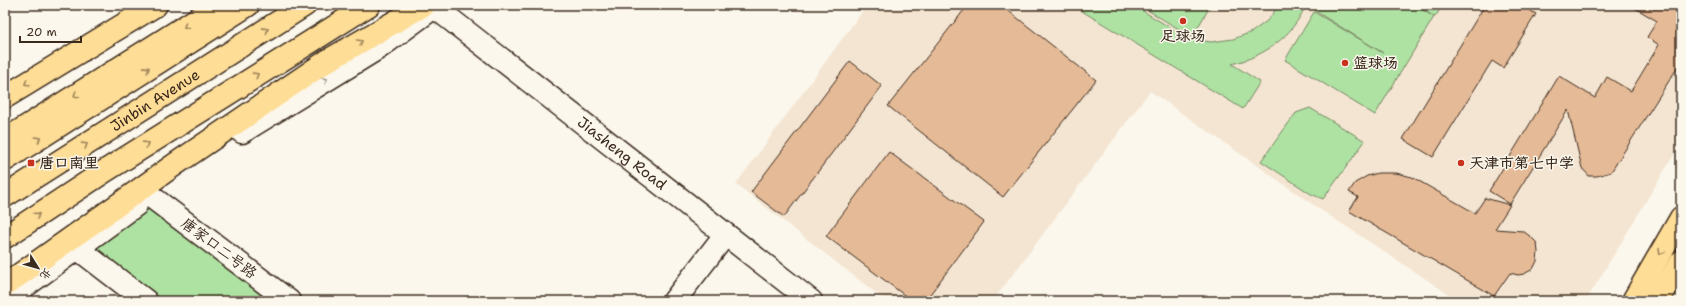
<svg xmlns="http://www.w3.org/2000/svg" width="1686" height="306" font-family="'Shantell Sans','LXGW WenKai TC',sans-serif">
<style>
.built{fill:#f4e5d2}
.green{fill:#aee2a3;stroke:#748660}
.building{fill:#e5ba96;stroke:#3b2a1e}
.lines{fill:none;stroke-linecap:round;stroke-linejoin:round}
.minor-casing{stroke:#3b2a1e;stroke-width:25}
.major-casing{stroke:#3b2a1e;stroke-width:25}
.highway-casing{stroke:#3b2a1e;stroke-width:25}
.minor{stroke:#fbf7ec;stroke-width:22}
.major{stroke:#fedd96;stroke-width:22}
.highway{stroke:#fedd96;stroke-width:22}
.oneway{stroke:#9c845a}
.oneway2{stroke:#9b9085}
.poi-dot{fill:#c8321e;stroke:#fbf7ec;stroke-width:1.5}
.labels{text-anchor:middle;dominant-baseline:central;stroke-width:3;stroke-linejoin:round;paint-order:stroke}
.poi-label{font-size:15px;font-weight:bold;fill:#3b2a1e;stroke:#fbf7ec;text-anchor:start}
.street-label{font-size:15px;fill:#3b2a1e;stroke:#fbf7ec}
</style>
<rect width="100%" height="100%" fill="#fbf7ec"/>
<filter id="ink" filterUnits="userSpaceOnUse"><feTurbulence type="fractalNoise" baseFrequency=".025" numOctaves="2"/><feDisplacementMap in="SourceGraphic" scale="8" xChannelSelector="R" yChannelSelector="G"/><feConvolveMatrix kernelMatrix="1 2 1 2 8 2 1 2 1" color-interpolation-filters="sRGB"/></filter>
<g filter="url(#ink)">
<polygon class="built" points="867,5 1681,5 1681,143 1586,301 1459,301 1312,204 1150,91 993,301 886,301 736,184"/>
<g class="green">
<path d="M1072,5H1133L1189,39L1211,42L1233,39L1252,32L1268,20L1279,5H1306C1292,37 1265,56 1232,64L1260,82L1243,109Z"/>
<polygon points="1139,5 1211,5 1192,37"/>
<polygon points="1318,5 1414,5 1434,17 1375,115 1285,60 1314,12 1383,53 1315,11"/>
<polygon points="1415,5 1443,5 1435,17"/>
<polygon points="1310,108 1365,141 1323,199 1311,194 1261,161 1296,113"/>
<polygon points="153,206 275,301 156,301 90,251"/>
</g>
<g class="building">
<polygon points="968,5 1001,5 1096,80 1003,197 888,106"/>
<polygon points="1485,5 1520,5 1536,14 1503,68 1492,61 1433,157 1403,139"/>
<polygon points="1630,5 1681,5 1681,62 1611,172 1597,176 1589,176 1582,168 1568,110 1510,204 1489,191 1559,76 1595,98 1607,77 1631,91 1659,45 1647,37 1657,21"/>
<polygon points="850,61 882,86 784,217 751,192"/>
<polygon points="889,152 984,222 925,301 912,301 826,236"/>
<polygon points="1378,173 1396,173 1412,177 1475,213 1485,198 1510,205 1495,229 1523,231 1531,237 1537,243 1538,252 1537,261 1533,269 1524,274 1518,275 1510,273 1494,296 1349,211 1358,197 1349,192 1355,183 1367,176"/>
</g>
<g class="lines">
<g class="minor-casing">
<g id="minor">
<path id="s1" d="M432,5L811,301"/>
<polyline points="242,132 380,47 437,5"/>
<polyline points="149,195 289,301"/>
<polyline points="77,248 146,301"/>
<polyline points="5,301 136,205"/>
<polyline points="674,301 725,235"/>
</g>
</g>
<g class="major-casing">
<g id="major">
<polyline points="5,97 156,5"/>
<polyline points="5,160 248,5"/>
<polyline points="1633,301 1681,218"/>
<polyline points="1657,301 1681,262"/>
</g>
</g>
<g class="highway-casing">
<g id="highway">
<polyline points="5,140 219,5"/>
<path id="s2" d="M5,196L305,5"/>
<polyline points="5,237 105,171 369,5"/>
<polyline points="5,285 177,163 327,61 424,5"/>
</g>
</g>
<use href="#minor" class="minor"/>
<use href="#major" class="major"/>
<use href="#highway" class="highway"/>
</g>
<defs><path id="oneway-chevron" d="M-2-3.5L2.5 0L-2 3.5" fill="none" stroke-width="1.6" stroke-linecap="round" stroke-linejoin="round"/></defs>
<g class="oneway">
<use href="#oneway-chevron" transform="translate(186 26) rotate(148)"/>
<use href="#oneway-chevron" transform="translate(266 30) rotate(-32)"/>
<use href="#oneway-chevron" transform="translate(360 42) rotate(-30)"/>
<use href="#oneway-chevron" transform="translate(147 69) rotate(-33)"/>
<use href="#oneway-chevron" transform="translate(256 75) rotate(-32)"/>
<use href="#oneway-chevron" transform="translate(27 83) rotate(149)"/>
<use href="#oneway-chevron" transform="translate(76 95) rotate(148)"/>
<use href="#oneway-chevron" transform="translate(38 139) rotate(-33)"/>
<use href="#oneway-chevron" transform="translate(146 144) rotate(-32)"/>
<use href="#oneway-chevron" transform="translate(85 145) rotate(-32)"/>
<use href="#oneway-chevron" transform="translate(37 215) rotate(-34)"/>
<use href="#oneway-chevron" transform="translate(1661 252) rotate(121)"/>
</g>
<use class="oneway2" href="#oneway-chevron" transform="translate(325 80) rotate(-31)"/>
</g>
<g class="poi-dot">
<circle cx="1183" cy="21" r="4"/>
<circle cx="1345" cy="63" r="4"/>
<rect x="27" y="159" width="8" height="8" rx="2"/>
<circle cx="1461" cy="163" r="4"/>
</g>
<g class="labels">
<g class="poi-label">
<text x="1183" y="36" text-anchor="middle">足球场</text>
<text x="1353" y="63">篮球场</text>
<text x="39" y="163">唐口南里</text>
<text x="1469" y="163">天津市第七中学</text>
</g>
<g class="street-label">
<text stroke="none"><textPath href="#s2" startOffset="178">Jinbin Avenue</textPath></text>
<text stroke="none"><textPath href="#s1" startOffset="241">Jiasheng Road</textPath></text>
<text transform="translate(219 248) rotate(37)">唐家口二号路</text>
</g>
</g>
<rect width="1686" height="306" fill="none" stroke="#fbf7ec" stroke-width="20"/>
<rect x="10" y="10" width="1666" height="286" fill="none" stroke="#3b2a1e" stroke-width="1.5" filter="url(#ink)"/>
<g transform="translate(38 268) rotate(127)" stroke="#fbf7ec" stroke-width="3" paint-order="stroke">
<path d="M0-3L7 15L0 10L-7 15Z" fill="#3b2a1e"/>
<text y="-6" font-size="11" font-weight="bold" text-anchor="middle" fill="#3b2a1e">北</text>
</g>
<path d="M20 36v6h61v-6" fill="none" stroke="#3b2a1e" stroke-width="2"/>
<text x="26" y="36" font-size="12" fill="#3b2a1e" stroke="#fbf7ec" stroke-width="3" paint-order="stroke">20 m</text>
</svg>
